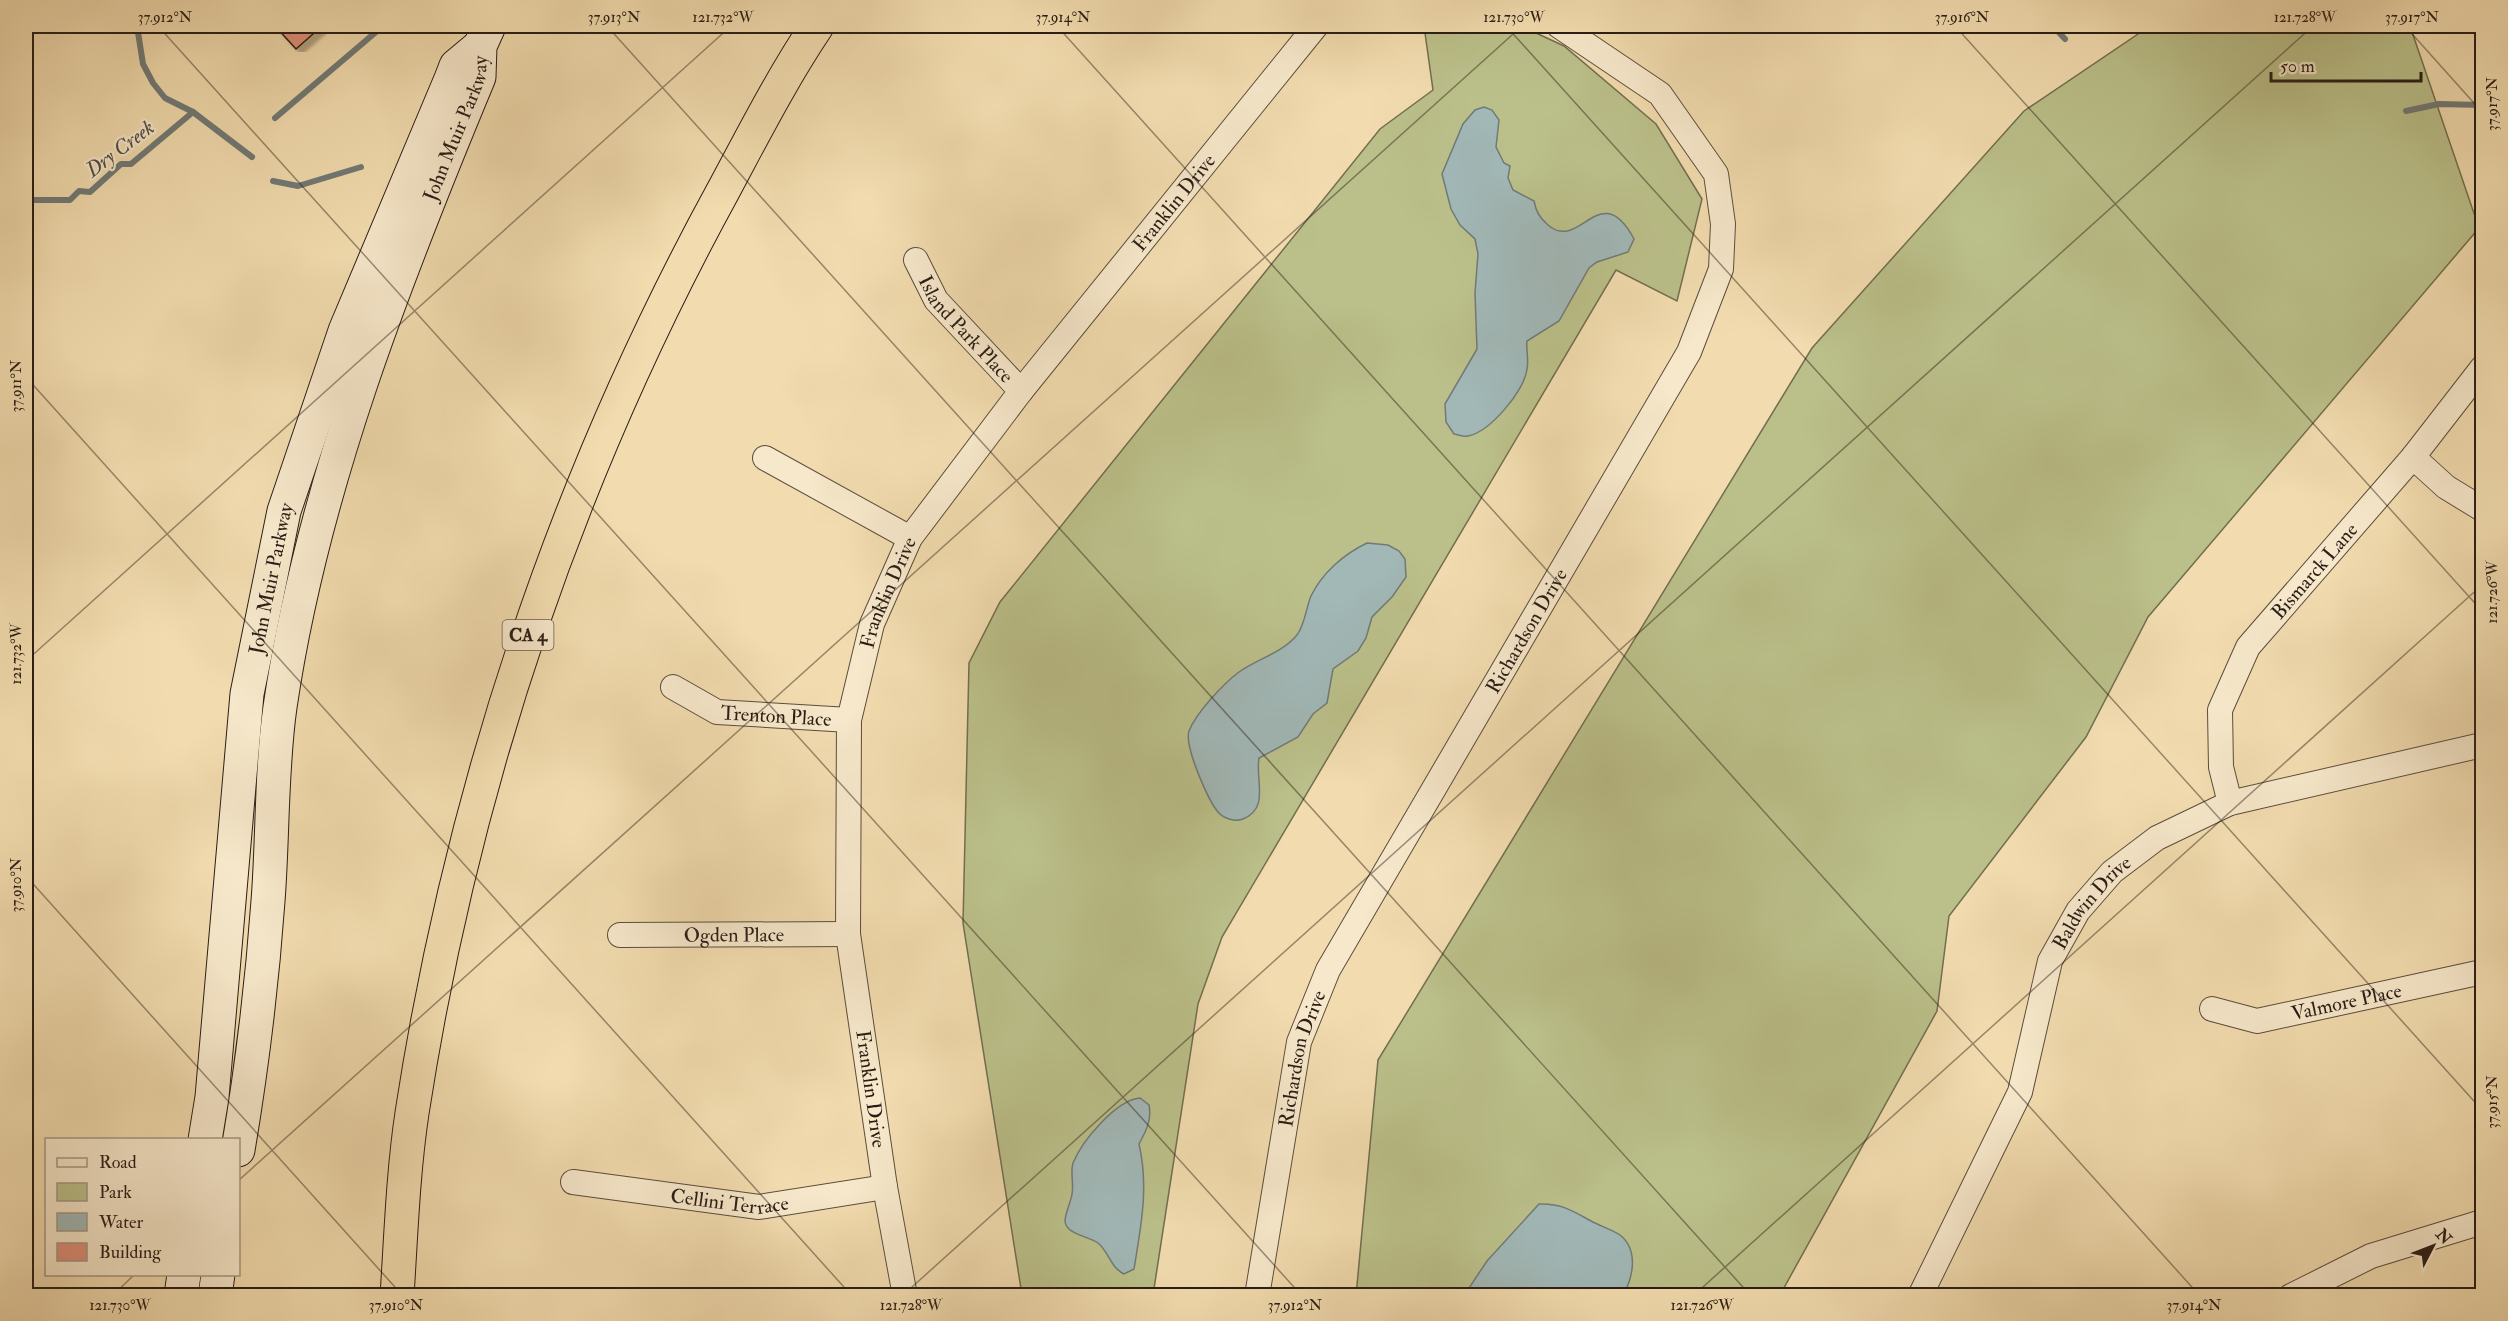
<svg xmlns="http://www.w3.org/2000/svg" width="2508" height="1321" font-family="'IM FELL Double Pica',serif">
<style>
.green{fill:#bbc08a;stroke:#726e50;stroke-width:1.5}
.water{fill:#a1b8b7;stroke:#717a77;stroke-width:1.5}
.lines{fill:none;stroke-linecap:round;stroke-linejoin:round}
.stream{stroke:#717a77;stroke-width:6}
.building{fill:#de907a;stroke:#291d16;stroke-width:1.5;filter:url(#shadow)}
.street-casing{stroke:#5b4d3c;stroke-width:26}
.secondary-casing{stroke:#291d16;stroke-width:35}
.highway-casing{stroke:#291d16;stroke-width:35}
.street{stroke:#f7e8cb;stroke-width:24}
.secondary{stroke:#f7e8cb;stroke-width:33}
.highway{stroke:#f2dcaf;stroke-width:33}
.ticks{fill:none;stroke:#291d16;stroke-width:1.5;stroke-opacity:0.45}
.labels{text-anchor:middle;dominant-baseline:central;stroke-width:4.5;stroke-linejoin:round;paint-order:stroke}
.shield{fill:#f7e8cb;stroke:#675a4c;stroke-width:1.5}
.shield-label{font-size:18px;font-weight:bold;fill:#291d16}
.street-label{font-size:20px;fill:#291d16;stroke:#f7e8cb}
.water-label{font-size:21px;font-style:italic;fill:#4d4c46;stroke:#f7e8cb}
.neatline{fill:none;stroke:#291d16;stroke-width:2}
.ticks-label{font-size:15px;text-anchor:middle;fill:#291d16}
</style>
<defs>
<filter id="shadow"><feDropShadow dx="5.5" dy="5.5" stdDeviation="1.5" flood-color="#0004"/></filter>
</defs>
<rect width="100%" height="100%" fill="#f2dcaf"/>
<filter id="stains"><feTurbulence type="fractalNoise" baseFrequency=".00333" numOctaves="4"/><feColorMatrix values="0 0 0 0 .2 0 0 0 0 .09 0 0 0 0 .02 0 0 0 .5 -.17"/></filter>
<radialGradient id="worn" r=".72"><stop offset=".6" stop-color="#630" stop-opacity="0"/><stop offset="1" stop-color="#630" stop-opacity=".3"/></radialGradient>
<g class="green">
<polygon points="1424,26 1521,26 1564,46 1656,124 1702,199 1677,301 1616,270 1222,937 1198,1004 1153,1295 1022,1295 963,923 969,663 1000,602 1380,129 1433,90"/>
<polygon points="2150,26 2410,26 2479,228 2148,617 2086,737 1949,916 1937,1011 1780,1295 1356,1296 1378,1060 1812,348 2024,111"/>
</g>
<g class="water">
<path d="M1484,107L1492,110L1499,120L1496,147L1504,163L1510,166L1508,178L1513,190L1534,201C1536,212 1540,218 1548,225C1580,253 1600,176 1634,239L1628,252L1597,262L1589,268L1559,321L1527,341C1526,350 1529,360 1527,369C1525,390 1490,432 1468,436C1464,437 1459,435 1454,434L1446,422L1445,404L1477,349L1475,293L1478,254L1475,239L1460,225L1451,209L1442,174L1463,124L1475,110Z"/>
<path d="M1367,543L1388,545L1399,551L1405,559L1406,577L1392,597L1372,617L1366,638L1358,651L1333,669L1327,703L1313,714L1298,737L1259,758C1255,780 1270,808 1243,819C1235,822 1224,819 1218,812C1208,800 1184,746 1189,731C1196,713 1223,684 1239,672C1257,659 1282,653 1297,635C1305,624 1306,608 1311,596C1322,573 1344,554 1367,543Z"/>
<path d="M1140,1098L1149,1105C1152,1120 1146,1131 1139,1144C1149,1187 1141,1226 1134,1269L1124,1274C1110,1267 1109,1252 1098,1243C1089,1236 1066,1235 1065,1221C1065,1213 1071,1202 1072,1194C1074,1184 1070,1172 1073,1163C1082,1141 1116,1100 1140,1098Z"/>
<path d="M1539,1204C1561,1203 1573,1211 1591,1221C1600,1226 1613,1230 1620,1235C1639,1250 1633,1278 1623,1295H1468L1469,1288L1487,1261Z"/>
</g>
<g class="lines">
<g class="stream">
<polyline points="137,26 143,64 153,83 165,98 193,112 252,157"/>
<polyline points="2053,26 2065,39"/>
<polyline points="2406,111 2439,104 2482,105"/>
<polyline points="275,118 383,26"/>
<polyline points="273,181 298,186 361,167"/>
<polyline points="26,200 70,200 79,191 90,192 121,164 131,164 193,112"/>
</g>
</g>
<polygon class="building" points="275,26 322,26 296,49"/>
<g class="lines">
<g class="street-casing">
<g id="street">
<path id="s1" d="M916,260L936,300L1021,391"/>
<polyline points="2413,457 2446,487 2482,509"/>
<polyline points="765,458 910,538"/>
<path id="s2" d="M673,687L717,712L849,720"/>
<path id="s3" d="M2230,803L2221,767L2220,710L2248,647L2413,457L2482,368"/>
<path id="s4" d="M620,935L848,934"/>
<path id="s5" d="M2212,1009L2257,1021L2482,972"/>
<path id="s6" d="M573,1182L759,1207L885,1187"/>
<path id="s7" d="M905,1296L885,1187L848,934L849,720L872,624L910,538L1021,391L1316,26"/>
<path id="s8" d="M1257,1296L1299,1042L1328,970L1689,352L1721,269L1723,224L1716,174L1660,94L1559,26"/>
<path id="s9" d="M1920,1296L2020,1092L2050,961L2078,911L2112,872L2157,838L2230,803L2482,745"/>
<polyline points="2291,1296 2371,1256 2482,1222"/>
</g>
</g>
<g class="secondary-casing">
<g id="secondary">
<path id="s10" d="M205,1140L212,1097L247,694L284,511L345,331L451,79L456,66L480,46"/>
<path id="s11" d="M238,1150C252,1067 262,985 268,901C273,837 271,770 280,707C312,489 395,279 479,77L480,46L489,26"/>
<polyline points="181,1296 184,1274"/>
<polyline points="215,1296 218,1274"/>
</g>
</g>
<g class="highway-casing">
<path id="highway" d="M397,1296C401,1235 403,1173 412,1113C462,789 566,478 723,191C753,135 782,78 817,26"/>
</g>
<use href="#street" class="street"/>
<use href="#secondary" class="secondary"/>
<use href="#highway" class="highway"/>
</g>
<path class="ticks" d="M158,26L1302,1296M607,26L1751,1296M1057,26L2200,1296M1506,26L2482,1110M1955,26L2482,611M2405,26L2482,112M26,377L852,1296M26,661L731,26M26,876L403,1296M238,1181L1522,26M112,1296L135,1274M902,1296L2313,26M1693,1296L2482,585"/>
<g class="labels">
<rect class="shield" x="502.5" y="620" width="51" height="30" rx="4.5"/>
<g class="shield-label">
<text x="528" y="635">CA 4</text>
</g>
<g class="street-label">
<text stroke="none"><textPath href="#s11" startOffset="1052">John Muir Parkway</textPath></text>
<text stroke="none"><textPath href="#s7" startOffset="1200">Franklin Drive</textPath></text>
<text stroke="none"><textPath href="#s1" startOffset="86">Island Park Place</textPath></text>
<text stroke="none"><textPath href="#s3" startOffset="264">Bismarck Lane</textPath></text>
<text stroke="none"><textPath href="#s10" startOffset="566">John Muir Parkway</textPath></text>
<text stroke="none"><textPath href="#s7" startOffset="714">Franklin Drive</textPath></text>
<text stroke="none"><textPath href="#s8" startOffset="728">Richardson Drive</textPath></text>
<text stroke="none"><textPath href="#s2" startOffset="110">Trenton Place</textPath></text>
<text stroke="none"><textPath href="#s9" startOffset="434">Baldwin Drive</textPath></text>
<text stroke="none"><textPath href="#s4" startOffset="114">Ogden Place</textPath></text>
<text stroke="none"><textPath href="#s5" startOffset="138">Valmore Place</textPath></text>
<text stroke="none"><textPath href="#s8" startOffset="242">Richardson Drive</textPath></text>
<text transform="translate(871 1089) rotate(82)">Franklin Drive</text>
<text stroke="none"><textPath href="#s6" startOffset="158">Cellini Terrace</textPath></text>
</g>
<g class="water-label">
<text transform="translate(120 149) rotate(-37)">Dry Creek</text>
</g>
</g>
<rect width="2508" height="1321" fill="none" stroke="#f2dcaf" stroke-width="66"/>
<rect x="45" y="1138" width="195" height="138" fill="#f7e8cb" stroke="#a59783" stroke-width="1.5"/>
<rect x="57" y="1158" width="30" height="9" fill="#f7e8cb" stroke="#a59783" stroke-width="1.5"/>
<text x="99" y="1168" font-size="18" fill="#291d16">Road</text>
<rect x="57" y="1183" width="30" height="18" fill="#bbc08a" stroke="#a59783" stroke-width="1.5"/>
<text x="99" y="1198" font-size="18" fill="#291d16">Park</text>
<rect x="57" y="1213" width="30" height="18" fill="#a1b8b7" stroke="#a59783" stroke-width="1.5"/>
<text x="99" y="1228" font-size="18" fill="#291d16">Water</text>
<rect x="57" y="1243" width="30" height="18" fill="#de907a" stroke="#a59783" stroke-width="1.5"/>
<text x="99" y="1258" font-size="18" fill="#291d16">Building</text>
<g transform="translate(2433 1246) rotate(48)" stroke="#f7e8cb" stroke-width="4.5" paint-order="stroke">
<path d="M0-4.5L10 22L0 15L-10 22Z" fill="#291d16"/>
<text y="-9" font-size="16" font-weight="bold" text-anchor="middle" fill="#291d16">N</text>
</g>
<path d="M2271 72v9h150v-9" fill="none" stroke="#291d16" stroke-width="3"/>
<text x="2280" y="72" font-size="18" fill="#291d16" stroke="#f7e8cb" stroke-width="4.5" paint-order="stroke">50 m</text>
<rect x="33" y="33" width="2442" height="1255" class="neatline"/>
<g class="ticks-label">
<text x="165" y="22">37.912°N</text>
<text x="614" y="22">37.913°N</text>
<text x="723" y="22">121.732°W</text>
<text x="1063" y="22">37.914°N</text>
<text x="1514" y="22">121.730°W</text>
<text x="1962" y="22">37.916°N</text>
<text x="2305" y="22">121.728°W</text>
<text x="2412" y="22">37.917°N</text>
<text transform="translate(2492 104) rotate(-90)" y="5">37.917°N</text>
<text transform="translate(16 386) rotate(-90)" y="5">37.911°N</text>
<text transform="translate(2492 592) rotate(-90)" y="5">121.726°W</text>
<text transform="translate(16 654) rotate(-90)" y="5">121.732°W</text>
<text transform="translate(16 885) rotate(-90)" y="5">37.910°N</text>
<text transform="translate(2492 1102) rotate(-90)" y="5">37.915°N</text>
<text x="120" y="1310">121.730°W</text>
<text x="396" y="1310">37.910°N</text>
<text x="911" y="1310">121.728°W</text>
<text x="1295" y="1310">37.912°N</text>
<text x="1702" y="1310">121.726°W</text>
<text x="2194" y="1310">37.914°N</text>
</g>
<rect width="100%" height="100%" filter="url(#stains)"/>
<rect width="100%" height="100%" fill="url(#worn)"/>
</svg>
